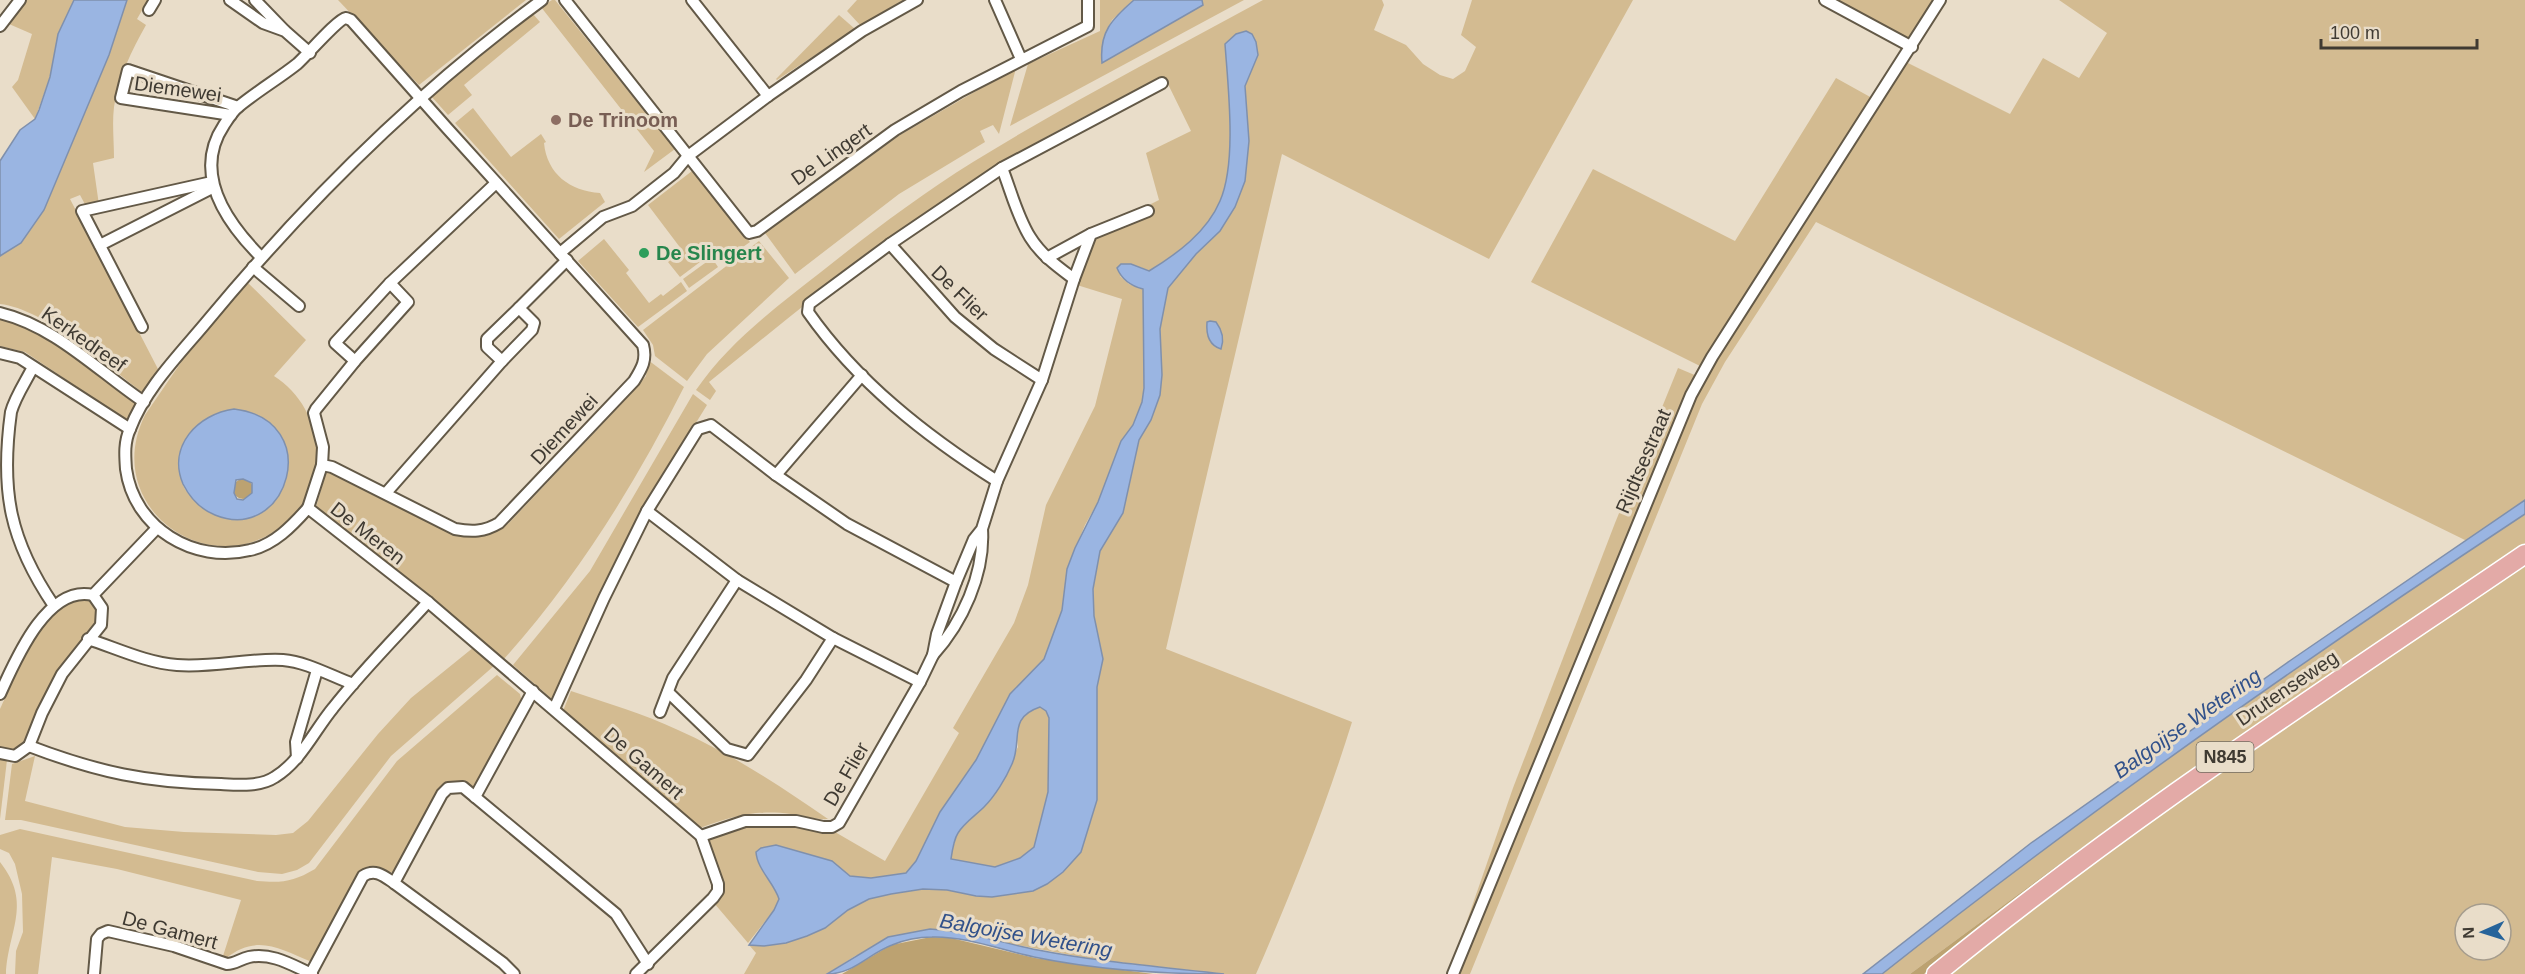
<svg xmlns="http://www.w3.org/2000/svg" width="2525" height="974" font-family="Arial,sans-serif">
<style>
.green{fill:#d3bb91;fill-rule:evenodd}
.forest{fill:#bca271}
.water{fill:#9ab5e2;stroke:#7f90ad;stroke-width:1.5;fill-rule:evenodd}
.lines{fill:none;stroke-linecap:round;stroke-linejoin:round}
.street-casing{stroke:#635947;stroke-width:14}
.primary-casing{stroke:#fff;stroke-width:21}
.street{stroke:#fff;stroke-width:10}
.primary{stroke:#e3aaa7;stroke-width:18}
.education-dot{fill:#8d6e63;stroke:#e9ddc9;stroke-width:2}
.leisure-dot{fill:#2e9e5b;stroke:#e9ddc9;stroke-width:2}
.labels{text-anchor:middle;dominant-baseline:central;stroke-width:6;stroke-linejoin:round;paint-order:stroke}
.shield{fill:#e9ddc9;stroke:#726b5f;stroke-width:1.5}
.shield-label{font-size:18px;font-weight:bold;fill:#3f3a32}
.street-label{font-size:20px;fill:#3f3a32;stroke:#e9ddc9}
.education-label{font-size:20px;font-weight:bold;fill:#785e54;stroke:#e9ddc9;text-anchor:start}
.leisure-label{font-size:20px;font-weight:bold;fill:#27864d;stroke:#e9ddc9;text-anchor:start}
.water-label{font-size:21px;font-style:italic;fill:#31518a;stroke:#e9ddc9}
</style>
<rect width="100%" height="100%" fill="#e9ddc9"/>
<g class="green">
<polygon points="26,0 74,0 58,34 50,77 35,119 12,87 18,80 32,34 9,24"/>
<path d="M127,0H148L137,19L146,25C132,50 118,78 114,107C112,123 114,141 114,158L93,163L99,205L87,208L80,195L70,199L158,369L142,392C106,365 45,309 0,304V256L21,243L44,210L109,55Z"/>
<polygon points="338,0 526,0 419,85"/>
<polygon points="552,0 555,0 675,149 644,172 654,151 541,7"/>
<polygon points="857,0 903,0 861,26 847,11"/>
<polygon points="1100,0 1134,0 1112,20 1105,35 1202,5 1202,0 1244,0 1010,126 1028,64 1100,31"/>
<path d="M1263,0H1382L1384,5L1374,30L1406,45L1423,64L1440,75L1453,79L1465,71L1476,47L1461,35L1472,0H1633L1489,259L1282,154L1166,649L1352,722C1325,809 1292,891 1256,974H1224L1098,960L930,929L855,956L827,974H744L756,953L749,945L764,946L786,943L807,936L825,928L848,910L869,899L891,894L923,889L947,890L976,896L992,897L1033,891L1047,884L1063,872L1081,852L1097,800V687L1103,659L1094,616L1093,589L1100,550L1123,513L1139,440L1151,420L1162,375L1159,329L1168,288L1196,254L1220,231L1249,141L1245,86L1258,55L1225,44C1228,87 1237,162 1220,201C1207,233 1177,253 1149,271L1140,267L1120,276L1129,284L1143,289L1144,388L1142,402L1133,425L1121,441L1098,502L1085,525L1067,569L1062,610L1044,660L1010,694L976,760L940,812L916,861L906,873L871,878L850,876L832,861L776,845L761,848L756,852C757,869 774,883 779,899L774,910L748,943L714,903L721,897L722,890L706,840L742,826L772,825L812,829L835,832L885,861L959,733L953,728L1014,623L1028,585L1046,505L1095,406L1122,299L1077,285L1097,237L1153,214L1151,204L1159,200L1146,153L1191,131L1165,78C1143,86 1121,99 1099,109C955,180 833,282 709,382L716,391L710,400L696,390C729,342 776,307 821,272C870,233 920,195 973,162C1067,104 1166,53 1263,0Z"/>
<polygon points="1825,0 1935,0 1910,41"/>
<polygon points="2059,0 2525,0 2525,500 2467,541 1816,222 1725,362 1702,404 1470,974 1460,974 1677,442 1707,375 1744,313 1906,62 2010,114 2043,58 2079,78 2107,33"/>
<polygon points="533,14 540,22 464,85 472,95 448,115 431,96"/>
<polygon points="839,15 855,29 777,80 776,79"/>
<polygon points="1016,68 999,134 993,125 980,131 985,142 899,194 795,274 765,233 900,135"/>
<polygon points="1836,78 1872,98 1702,367 1531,282 1593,169 1735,241"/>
<path d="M473,108L511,157L541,134L546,142L544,143C547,174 570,191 600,193L605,202L559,239L455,123Z"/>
<polygon points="692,171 750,242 720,263 712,253 680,277 668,262 682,250 648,205"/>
<polygon points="604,239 629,270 626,273 649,303 661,294 663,296 681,282 687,291 638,327 578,261"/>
<polygon points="759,241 789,278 707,354 687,381 655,356 653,345 643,330"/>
<polygon points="712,258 718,267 689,288 683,279"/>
<path d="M246,281L306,340L274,376C300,392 316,422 317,452C317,477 309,501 291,518C217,591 98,510 145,415L197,339ZM234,409C250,411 260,415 273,425L249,517C226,520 221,518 203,504C198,501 192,497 188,493C183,488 181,479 180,472C176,438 202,414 234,409Z"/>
<polygon points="0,316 36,330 137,404 129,422 25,352 0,346"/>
<path d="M648,360L684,387C635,484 577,578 504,659L316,507L328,466L463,531C482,537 493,534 509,523L630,395L646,376Z"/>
<polygon points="1678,368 1697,376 1460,941 1513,788 1615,523"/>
<polygon points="693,394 707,405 639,515 615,561 552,699 513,665 590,571"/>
<path d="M2525,514V547L2085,851L2081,848L1910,974H1882C2089,810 2305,659 2525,514Z"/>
<path d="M2525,565V974H1948L2088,865L2272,736ZM2465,914H2501V950H2465Z"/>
<path d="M88,598C98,609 100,615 93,628L22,746L14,751L0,748V709L30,642L56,612L72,599Z"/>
<polygon points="474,647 495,665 391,756 309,863 297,870 282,874 258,872 21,820 5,820 12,764 35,756 25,801 125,827 184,832 276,835 293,833 308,821 378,734 411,698"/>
<path d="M497,675L520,694L522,703L474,788C462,782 455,780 443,787L394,873L369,866L362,870L312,962C279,949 257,933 225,959H222L241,900L117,869L52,857L38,974H15L16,951L23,932L22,894L15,864L9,853L0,849V835L20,829L257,881C282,883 293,882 315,869L397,761Z"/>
<path d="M571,691C607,703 644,714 678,730C732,754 780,786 828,819C816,820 803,815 791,814C755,809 731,817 700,828L563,711Z"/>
<polygon points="1040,707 1046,711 1049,718 1048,792 1034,847 1020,858 995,867 950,859 957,833 987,804 1018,747 1016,733 1020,720 1030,711"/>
<polygon points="0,759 7,760 0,819"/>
<path d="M0,862C33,904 8,930 6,974H0Z"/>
</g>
<g class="forest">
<circle cx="243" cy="489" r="10"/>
<polygon points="2081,848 2085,851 1924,974 1910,974"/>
<polygon points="931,937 951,938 1035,958 1153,974 842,974 891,945"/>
</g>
<g class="water">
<polygon points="74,0 127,0 109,55 44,210 21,243 0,256 0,161 20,130 35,119 39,110 50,77 58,34"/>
<path d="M1134,0H1202L1203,5L1102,63C1099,32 1112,19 1134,0Z"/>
<path d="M1246,31L1252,34L1256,42L1258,55L1245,86L1249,141L1245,181L1235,207L1220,231L1196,254L1168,288L1160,329L1162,375L1160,395L1151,420L1139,440L1123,513L1100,551L1093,589L1094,616L1103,659L1097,687V800L1081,852L1063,872L1047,884L1033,891L992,897L976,896L947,890L923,889L891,894L869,899L848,910L825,928L807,936L786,943L764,946L749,945L774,910L779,899C774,883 757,869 756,852L761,848L776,845L832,861L850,876L871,878L906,873L916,861L940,812L976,760L1010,694L1044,659L1062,610L1067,569L1075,548L1098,502L1121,441L1133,425L1142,402L1144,388L1143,289C1131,286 1122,280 1117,268L1121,264H1131L1149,271C1177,254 1207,232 1220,201C1237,162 1228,87 1225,44L1236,34ZM1040,707L1046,711L1049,718L1048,792L1034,847L1020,858L995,867L951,859C952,852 954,839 958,833C964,823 976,815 984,807C995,796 1006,778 1012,764C1023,740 1007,718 1040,707Z"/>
<path d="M1210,321L1216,322C1222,330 1225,338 1221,349C1208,345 1206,334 1207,322Z"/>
<path d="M234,409C326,420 288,545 215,515C200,509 190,498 183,484C167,446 198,414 234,409ZM243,479L252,483V493L243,500L237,499L234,493L236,480Z"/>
<path d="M2525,500V514C2305,659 2089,810 1882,974H1863L2031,843L2291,660Z"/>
<path d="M930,929C967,931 1002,943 1038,950C1099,962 1162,967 1224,974C1160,974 1097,970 1034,957C1001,950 966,936 932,937C919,937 904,940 892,945C868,954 854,974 827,974L888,937Z"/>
</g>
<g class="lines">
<g class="street-casing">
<g id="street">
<polyline points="230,0 263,23 285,31 310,53"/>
<polyline points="255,0 284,30"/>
<path d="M542,0C417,92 308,200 209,319C181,353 146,387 130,429C124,442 125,455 126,469C134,528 194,564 250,550C274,545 292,526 308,508L428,602L701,836L718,884V891L713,898L636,974"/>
<polyline points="565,0 749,233 757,231 895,130 961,91 1088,26 1088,0"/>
<polyline points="692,0 768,96"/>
<polyline points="995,0 1021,59"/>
<polyline points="1825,0 1912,47"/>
<polyline points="149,10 155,0"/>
<polyline points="0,26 20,0"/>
<polyline points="231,115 121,98 128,70 238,107"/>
<path d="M1002,168C1011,191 1017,216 1030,237C1041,255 1058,267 1074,279"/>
<polyline points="890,244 955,317 994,349 1042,380"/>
<polyline points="100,245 214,187"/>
<polyline points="560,253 603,217 632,206 674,173 688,156 768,96 862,31 917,0"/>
<path d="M261,257C226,222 192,173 224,125C228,119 232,112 238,107C256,92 278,79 297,64C307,55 338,19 346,18L351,20L446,127L643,345C647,360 642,368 634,381L499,523C484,532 472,532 455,529L332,467L322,465"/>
<polyline points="1047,258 1091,234"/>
<polyline points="253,267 299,306"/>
<path d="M0,313C55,326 98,371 144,402"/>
<polyline points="142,327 82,211 212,182"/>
<polyline points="0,353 20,358 130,429"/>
<polyline points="355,361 335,343 390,283"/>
<polyline points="502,361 487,347 487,339 519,308"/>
<path d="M33,367C26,381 15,397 11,412C0,492 10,541 54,606"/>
<polyline points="776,475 862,375"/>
<path d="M997,481C926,436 857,382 808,312L809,304L890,244L1002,168L1162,83"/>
<polyline points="386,493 502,361 532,330 534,323 519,308 567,260"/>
<polyline points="308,508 322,465 323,447 314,413 316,409 355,361 408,302 390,283 496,183"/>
<polyline points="647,511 737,580 833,638 920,682"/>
<path d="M982,529C985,574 962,623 933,655L937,634L956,582L974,539L982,529L997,481L1042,380L1074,279L1091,234L1148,211"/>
<path d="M88,639C116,648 147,663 177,665C212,668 248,658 283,660C307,662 331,676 353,684"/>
<polyline points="668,692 727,749 748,755 806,680 833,638"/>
<path d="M0,694C15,661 47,584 93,595"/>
<polyline points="554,709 604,598 647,511 698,429 711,425 776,475 847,524 956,582"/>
<polyline points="660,712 673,678 737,580"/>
<path d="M29,746C97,772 148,783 221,784C238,785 260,787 275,777C301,761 314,731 333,708C362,671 396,637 428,602"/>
<polyline points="0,753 15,756 29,746 42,713 62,674 101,625 102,608 93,595 157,528"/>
<polyline points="297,758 296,742 317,670"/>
<polyline points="475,797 533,691"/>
<polyline points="701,836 745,821 796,821 823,827 832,827 839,823 920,682 933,655"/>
<polyline points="394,883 442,794 448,788 463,787 616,914 648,964"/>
<path d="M311,973L363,876C375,868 384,876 394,883L503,963L514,974"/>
<path d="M94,974L97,939L101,934L108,931L174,946L227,964C235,964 240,959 249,957C271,952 292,965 312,974"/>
<polyline points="1453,974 1691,395 1712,357 1940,0"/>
</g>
</g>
<g class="primary-casing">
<path id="primary" d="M1936,974C2123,821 2325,690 2525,554"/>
</g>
<use href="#street" class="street"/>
<use href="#primary" class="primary"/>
</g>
<circle class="education-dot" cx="556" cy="120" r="6"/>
<circle class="leisure-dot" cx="644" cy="253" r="6"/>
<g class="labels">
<rect class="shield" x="2196.5" y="742" width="57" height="30" rx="4.5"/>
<g class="shield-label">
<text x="2225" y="757">N845</text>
</g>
<g class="street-label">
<text transform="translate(178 89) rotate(8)">Diemewei</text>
<text transform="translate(831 154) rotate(-35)">De Lingert</text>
<text transform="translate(960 293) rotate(44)">De Flier</text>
<text transform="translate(84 339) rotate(35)">Kerkedreef</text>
<text transform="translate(564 429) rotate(-47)">Diemewei</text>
<text transform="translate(1643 461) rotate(-67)">Rijdtsestraat</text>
<text transform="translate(368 533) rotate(38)">De Meren</text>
<text transform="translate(2287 688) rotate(-34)">Drutenseweg</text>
<text transform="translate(644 763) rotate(41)">De Gamert</text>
<text transform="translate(846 774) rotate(-60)">De Flier</text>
<text transform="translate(170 930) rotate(15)">De Gamert</text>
</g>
<g class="education-label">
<text x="568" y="120">De Trinoom</text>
</g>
<g class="leisure-label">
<text x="656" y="253">De Slingert</text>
</g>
<g class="water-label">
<text transform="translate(2187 723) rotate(-35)">Balgoijse Wetering</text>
<text transform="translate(1026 935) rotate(10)">Balgoijse Wetering</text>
</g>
</g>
<g transform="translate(2483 932) rotate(267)"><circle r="28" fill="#e9ddc9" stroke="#a59c8d" stroke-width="1.5"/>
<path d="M0-4.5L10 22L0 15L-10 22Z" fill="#26639a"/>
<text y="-9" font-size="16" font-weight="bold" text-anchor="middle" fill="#3f3a32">N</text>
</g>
<path d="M2321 39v9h156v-9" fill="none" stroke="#3f3a32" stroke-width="3"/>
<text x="2330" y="39" font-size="18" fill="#3f3a32" stroke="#e9ddc9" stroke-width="4.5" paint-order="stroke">100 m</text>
</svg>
